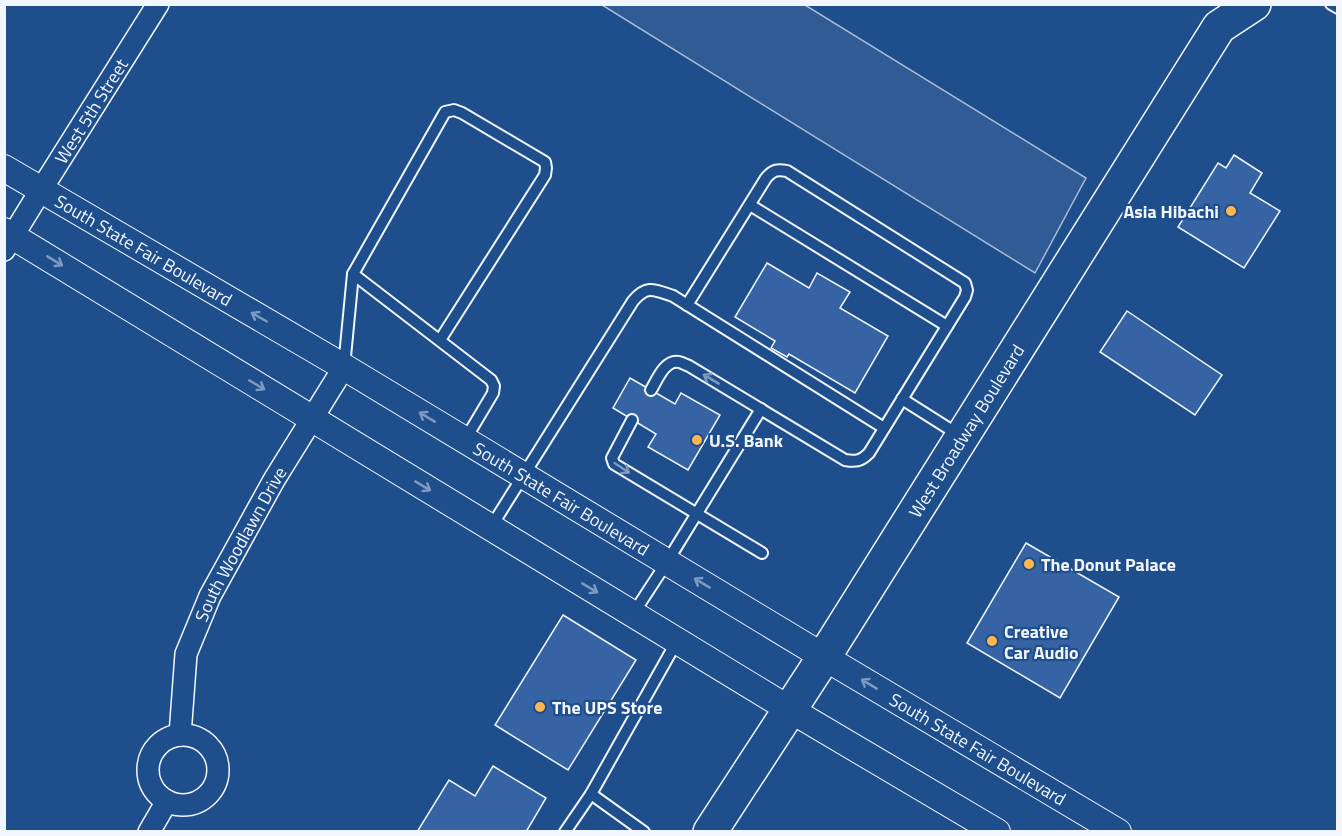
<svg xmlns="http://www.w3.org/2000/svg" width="1342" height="836" font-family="'Titillium Web',sans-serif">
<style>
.built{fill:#305b95;stroke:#a8bbd7;stroke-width:1.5}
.building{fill:#3563a3;stroke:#f2f6ff;stroke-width:1.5}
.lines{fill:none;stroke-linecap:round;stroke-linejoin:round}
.service-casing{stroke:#f2f6ff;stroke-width:14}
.minor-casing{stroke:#f2f6ff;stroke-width:24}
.tertiary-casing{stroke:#f2f6ff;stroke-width:28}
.trunk-casing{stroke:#f2f6ff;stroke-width:36}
.service{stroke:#1f4e8c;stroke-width:10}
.minor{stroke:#1f4e8c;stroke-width:21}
.tertiary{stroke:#1f4e8c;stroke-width:26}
.trunk{stroke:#1f4e8c;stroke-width:33}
.oneway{stroke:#7e9ac0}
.poi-dot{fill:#ffb74d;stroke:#1f4e8c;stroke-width:2}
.labels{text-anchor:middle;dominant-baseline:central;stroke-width:4.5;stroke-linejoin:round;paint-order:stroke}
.street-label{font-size:18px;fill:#f2f6ff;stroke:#1f4e8c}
.poi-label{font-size:18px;font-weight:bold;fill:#f2f6ff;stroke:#1f4e8c;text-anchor:start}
</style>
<rect width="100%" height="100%" fill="#1f4e8c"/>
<polygon class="built" points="602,5 805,5 1086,178 1035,273"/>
<g class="building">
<polygon points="1234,155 1262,173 1250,193 1280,211 1244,268 1178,227 1218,163 1226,168"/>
<polygon points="767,263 809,288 817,273 850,292 840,308 888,336 855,393 789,354 787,357 771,348 775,341 735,317"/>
<polygon points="1127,311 1222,375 1195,415 1100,352"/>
<polygon points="630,378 675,404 681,393 720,415 688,470 648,447 656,434 613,408"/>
<polygon points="1026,543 1119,597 1060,698 967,643"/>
<polygon points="563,615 636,660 568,770 495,725"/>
<polygon points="493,766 546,798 526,832 417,832 449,780 475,796"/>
</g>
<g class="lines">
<g class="service-casing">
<g id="service">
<polyline points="1331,4 1338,8"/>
<polyline points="750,205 947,326"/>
<polyline points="353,274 491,380 494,386 493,393 465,440"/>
<polyline points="344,367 353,274 445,112 454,110 462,113 545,162 546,168 545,175 440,340"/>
<path d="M651,390C657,380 665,359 679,362C683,363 686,365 689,366L845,460C856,462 861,461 869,453L965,297L967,290L965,283L787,171C777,169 773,170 766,178L687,305"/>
<polyline points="902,399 959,435"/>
<polyline points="632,420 612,458 614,464 762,553"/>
<path d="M491,527L633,301C647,284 655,290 673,296L884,428"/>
<polyline points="633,614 667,562 761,409"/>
<polyline points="591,794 644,832"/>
<polyline points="565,832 591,794 677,641"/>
</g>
</g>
<g class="minor-casing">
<g id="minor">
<path id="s1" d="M4,250L41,190L158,4"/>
<path id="s2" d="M180,735L186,654L210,596L274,480L344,367"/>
<circle cx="183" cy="770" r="35"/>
<polyline points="149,832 167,801"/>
</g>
</g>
<g class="tertiary-casing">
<g id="tertiary">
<path id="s3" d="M4,168L344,367L824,657L1118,832"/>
<polyline points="4,231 789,709 997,832"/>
</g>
</g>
<g class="trunk-casing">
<g id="trunk">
<path id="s4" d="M710,832L824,657L1219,27L1254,4"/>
</g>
</g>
<use href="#service" class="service"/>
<use href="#minor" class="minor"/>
<use href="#tertiary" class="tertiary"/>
<use href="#trunk" class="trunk"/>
</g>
<defs><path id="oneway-shaft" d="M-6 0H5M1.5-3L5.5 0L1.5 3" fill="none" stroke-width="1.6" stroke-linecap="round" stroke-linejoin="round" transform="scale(1.5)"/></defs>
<g class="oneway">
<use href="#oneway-shaft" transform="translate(55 261) rotate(31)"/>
<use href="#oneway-shaft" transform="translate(259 317) rotate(-150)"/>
<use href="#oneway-shaft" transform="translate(711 379) rotate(-149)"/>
<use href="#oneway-shaft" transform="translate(257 385) rotate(31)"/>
<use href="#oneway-shaft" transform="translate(427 417) rotate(-149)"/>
<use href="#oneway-shaft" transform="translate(622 468) rotate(34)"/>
<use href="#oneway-shaft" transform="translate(423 486) rotate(31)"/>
<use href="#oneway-shaft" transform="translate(702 583) rotate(-149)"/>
<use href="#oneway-shaft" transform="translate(590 588) rotate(31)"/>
<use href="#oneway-shaft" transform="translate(869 684) rotate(-149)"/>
</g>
<g class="poi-dot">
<circle cx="1231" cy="211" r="6"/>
<circle cx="697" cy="440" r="6"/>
<circle cx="1029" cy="564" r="6"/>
<circle cx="992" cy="641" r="6"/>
<circle cx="540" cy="707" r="6"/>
</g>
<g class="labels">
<g class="street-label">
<text stroke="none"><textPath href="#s1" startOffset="164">West 5th Street</textPath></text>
<text stroke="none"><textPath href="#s3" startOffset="162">South State Fair Boulevard</textPath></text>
<text stroke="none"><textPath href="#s4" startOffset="476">West Broadway Boulevard</textPath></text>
<text stroke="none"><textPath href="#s3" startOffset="648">South State Fair Boulevard</textPath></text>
<text stroke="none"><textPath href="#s2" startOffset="204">South Woodlawn Drive</textPath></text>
<text stroke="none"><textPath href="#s3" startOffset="1134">South State Fair Boulevard</textPath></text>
</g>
<g class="poi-label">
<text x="1219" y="211" text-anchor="end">Asia Hibachi</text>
<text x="709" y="440">U.S. Bank</text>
<text x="1041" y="564">The Donut Palace</text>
<text x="1004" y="631">Creative<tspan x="1004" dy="21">Car Audio</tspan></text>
<text x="552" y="707">The UPS Store</text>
</g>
</g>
<rect width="1342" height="836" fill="none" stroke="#f2f6ff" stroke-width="12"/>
</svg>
